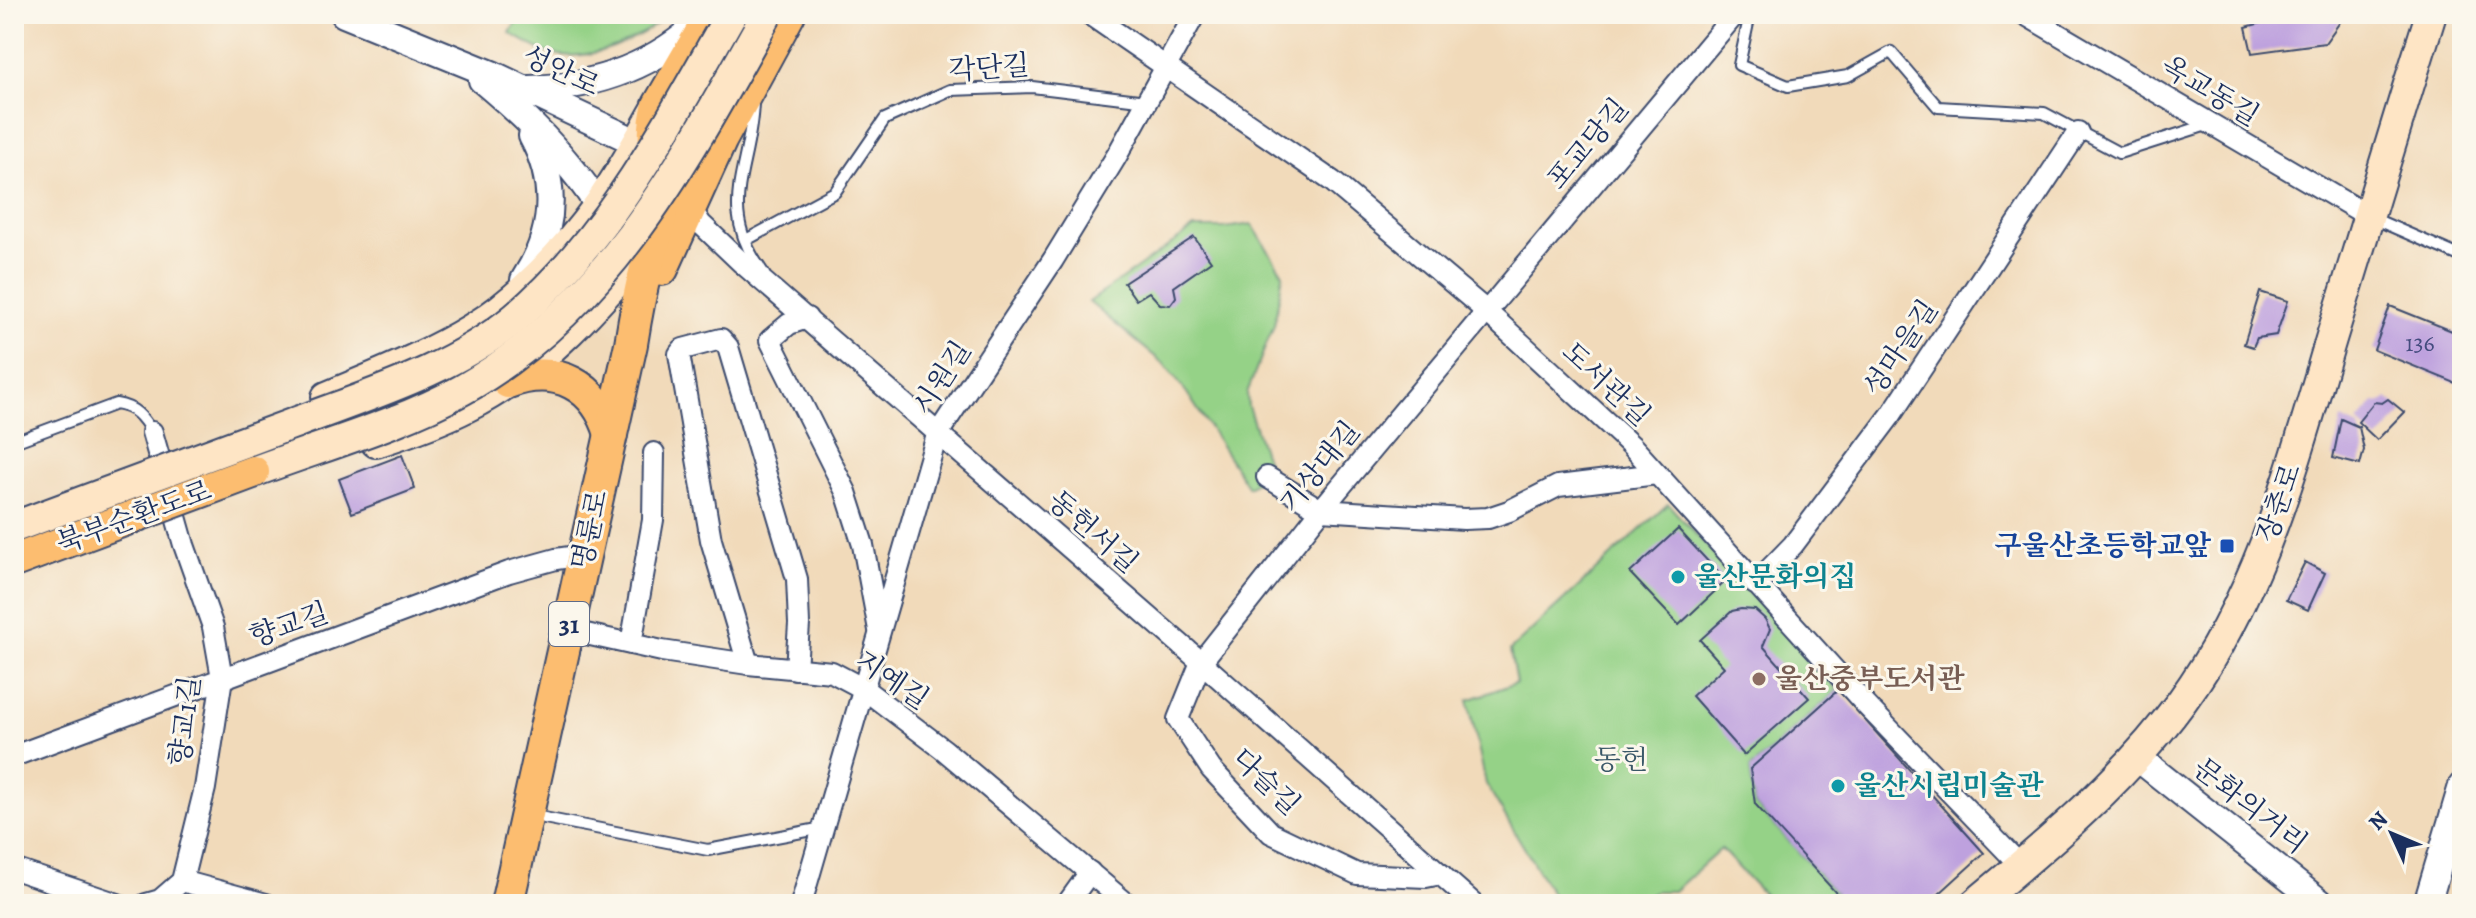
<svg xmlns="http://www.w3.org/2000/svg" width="2476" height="918" font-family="Alegreya,'Noto Serif KR',serif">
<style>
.green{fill:#95d287;stroke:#588072;stroke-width:2}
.building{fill:#bea1de}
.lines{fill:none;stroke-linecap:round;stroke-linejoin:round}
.service-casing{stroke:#3b496c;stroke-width:14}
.minor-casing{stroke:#3b496c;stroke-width:24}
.tertiary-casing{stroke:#3b496c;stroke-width:30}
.secondary-casing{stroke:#3b496c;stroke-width:34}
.primary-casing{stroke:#3b496c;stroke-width:36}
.service{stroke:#fff;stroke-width:10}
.minor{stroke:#fff;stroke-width:20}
.tertiary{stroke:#fff;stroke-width:26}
.secondary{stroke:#fee5c5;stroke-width:30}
.primary{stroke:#fcbd6f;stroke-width:32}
.secondary-bridge-casing{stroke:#3b496c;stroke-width:34;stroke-linecap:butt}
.primary-bridge-casing{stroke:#3b496c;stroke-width:36;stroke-linecap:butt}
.secondary-bridge{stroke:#fee5c5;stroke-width:30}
.primary-bridge{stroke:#fcbd6f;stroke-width:32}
.transit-dot{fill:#1a4fb4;stroke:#fbf7ec;stroke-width:3}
.culture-dot{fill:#0f9aa8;stroke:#fbf7ec;stroke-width:3}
.education-dot{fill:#8d6e63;stroke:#fbf7ec;stroke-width:3}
.labels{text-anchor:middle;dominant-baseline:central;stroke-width:6;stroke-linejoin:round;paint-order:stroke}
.number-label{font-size:24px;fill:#444c7e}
.shield{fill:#fbf7ec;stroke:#5e6b89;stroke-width:2}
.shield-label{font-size:26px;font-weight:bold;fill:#1b2f5e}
.street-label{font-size:28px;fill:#1b2f5e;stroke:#fbf7ec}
.transit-label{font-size:28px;font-weight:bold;fill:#164399;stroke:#fbf7ec;text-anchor:end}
.culture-label{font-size:28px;font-weight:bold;fill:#0d838f;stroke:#fbf7ec;text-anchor:start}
.education-label{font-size:28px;font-weight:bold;fill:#785e54;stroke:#fbf7ec;text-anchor:start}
.park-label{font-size:28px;fill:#3a5868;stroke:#fbf7ec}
</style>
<rect width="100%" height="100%" fill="#fbf7ec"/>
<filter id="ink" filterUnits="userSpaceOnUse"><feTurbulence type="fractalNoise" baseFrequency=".0125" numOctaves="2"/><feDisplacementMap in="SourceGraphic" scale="16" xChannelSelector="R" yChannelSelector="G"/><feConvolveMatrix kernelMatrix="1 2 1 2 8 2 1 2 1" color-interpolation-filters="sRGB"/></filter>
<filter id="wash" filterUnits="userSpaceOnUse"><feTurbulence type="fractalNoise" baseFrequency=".006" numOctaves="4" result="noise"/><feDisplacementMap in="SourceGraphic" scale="32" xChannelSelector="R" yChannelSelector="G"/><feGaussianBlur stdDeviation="1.8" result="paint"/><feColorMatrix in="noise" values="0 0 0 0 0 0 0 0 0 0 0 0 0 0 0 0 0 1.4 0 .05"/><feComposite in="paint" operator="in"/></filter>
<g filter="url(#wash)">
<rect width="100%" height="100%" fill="#f1daba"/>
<g class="green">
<path d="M521,14H670C639,39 590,64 549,53C536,49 522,40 510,33Z"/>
<polygon points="1252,224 1283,274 1274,325 1247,393 1248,406 1270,472 1248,487 1187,393 1164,364 1089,302 1194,228 1224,228"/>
<polygon points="1668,504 1838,690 1750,769 1755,804 1836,893 1825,904 1773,904 1721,849 1674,891 1655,891 1632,904 1558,904 1486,784 1468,700 1516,683 1510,650"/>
</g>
<g id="blocks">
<g class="building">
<polygon points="2296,14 2338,14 2340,22 2325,43 2252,53 2246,27"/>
<polygon points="1194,237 1211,261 1174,287 1176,297 1170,305 1160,304 1149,292 1136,300 1124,283"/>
<polygon points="2260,292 2288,301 2276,335 2257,338 2253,347 2244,344"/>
<polygon points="2390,306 2462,335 2462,376 2457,376 2455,383 2374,350"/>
<polygon points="2388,399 2404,412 2377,440 2358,422 2374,402 2382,403"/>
<polygon points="2341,419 2359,427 2364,450 2360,465 2333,458"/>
<polygon points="402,455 415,489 352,513 339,479"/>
<polygon points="1678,529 1726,581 1679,625 1630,573"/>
<polygon points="2305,562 2325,573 2308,610 2286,600"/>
<polygon points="1741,609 1755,610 1765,619 1770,629 1763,646 1809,698 1744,755 1692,696 1724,667 1700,640 1732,611"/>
<polygon points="1838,690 1984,853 1928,904 1846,904 1755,804 1750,769"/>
</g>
</g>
</g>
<g filter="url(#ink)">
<use href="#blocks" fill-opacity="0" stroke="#3b496c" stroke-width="2"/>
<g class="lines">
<g class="service-casing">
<g id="service">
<polyline points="1750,14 1739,65 1788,86 1848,76 1891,52 1938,107 2044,113 2119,153 2210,124"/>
<path d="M753,102C751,172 714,206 764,274"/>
<polyline points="2370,217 2462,257"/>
<polyline points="746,240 835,192 885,119 950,90 1032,87 1147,101"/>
<path d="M14,442L116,404C135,407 142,416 152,432"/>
<polyline points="529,815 708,850 823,828"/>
</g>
</g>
<g class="minor-casing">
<g id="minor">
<polyline points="1089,14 1332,181 1485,310 1631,445 1867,706 2021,866"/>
<polyline points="2024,14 2368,216"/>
<polyline points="687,202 701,224 742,263 1201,662 1474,904"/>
<polyline points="807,318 789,324 770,340 846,492 863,545 879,630"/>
<polyline points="1267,477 1321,510 1464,519 1488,518 1509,511 1558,486 1657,474"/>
<polyline points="1755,584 1793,545 1891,415 2078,132"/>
<polyline points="568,630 662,651 748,664 832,672 864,689 943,749 1127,904"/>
<polyline points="631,644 653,520 654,453"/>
<polyline points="748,664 711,540 679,354 683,349 721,339 728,347 797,579 799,624 796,669"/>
<polyline points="14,756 509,572 556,559 584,555"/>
<polyline points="14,869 118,904"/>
<polyline points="1441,874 1426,877 1357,874 1271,833 1211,769 1178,719 1201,662 1321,510 1735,14"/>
<polyline points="182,881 266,904"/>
<polyline points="146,904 160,900 182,881 205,788 222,678 213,627 184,545 152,432"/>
<polyline points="801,904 937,435 1053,260 1116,157 1195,14"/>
<polyline points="1067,904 1090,872"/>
</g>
</g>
<g class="tertiary-casing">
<g id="tertiary">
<polyline points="344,14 494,75 655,151"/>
<path d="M482,80C529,119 577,167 607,220"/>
<path d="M530,89C596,87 655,66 704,19"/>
<path d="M524,280C554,234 559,186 532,136"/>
<polyline points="2138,758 2322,904"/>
<polyline points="2427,904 2462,786"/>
</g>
</g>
<g class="secondary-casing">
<g id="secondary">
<path d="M327,397C376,376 426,357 472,329C520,300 566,251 599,205C621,174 640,139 659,105"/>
<path d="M376,442C407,432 439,421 468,406C542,369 602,300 654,237"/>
<path d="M1975,904C2049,843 2125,779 2182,701C2260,594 2294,464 2331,339C2364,230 2397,122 2431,14"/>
</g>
</g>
<g class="primary-casing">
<g id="primary">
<polyline points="662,269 721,139 789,14"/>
<path d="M508,382C557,364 596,385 611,434"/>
<path d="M507,904L631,344C635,318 640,291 647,265C652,246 660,230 661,210C664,171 647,149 659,105L712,14"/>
</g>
</g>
<use href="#service" class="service"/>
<use href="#minor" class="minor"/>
<use href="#tertiary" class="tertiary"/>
<use href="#secondary" class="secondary"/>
<use href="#primary" class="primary"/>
<g class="secondary-bridge-casing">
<g id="secondary-bridge">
<path d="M253,472C319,447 401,424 462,390C609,308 688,155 767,14"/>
<path d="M14,527C106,492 199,458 292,424C368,395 451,371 515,318C611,236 669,122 731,14"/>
</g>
</g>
<g class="primary-bridge-casing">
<polyline id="primary-bridge" points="14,561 253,472"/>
</g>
<use href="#secondary-bridge" class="secondary-bridge"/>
<use href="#primary-bridge" class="primary-bridge"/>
</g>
</g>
<rect class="transit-dot" x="2219" y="538" width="16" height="16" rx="4"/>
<g class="culture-dot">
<circle cx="1678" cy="577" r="8"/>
<circle cx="1838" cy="786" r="8"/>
</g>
<circle class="education-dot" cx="1759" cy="679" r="8"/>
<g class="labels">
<g class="number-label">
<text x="2420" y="343">136</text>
</g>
<rect class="shield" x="549" y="602" width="40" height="44" rx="6"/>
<g class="shield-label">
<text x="569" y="624">31</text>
</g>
<g class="street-label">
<text transform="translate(989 68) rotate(-4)">각단길</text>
<text transform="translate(561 71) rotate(25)">성안로</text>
<text transform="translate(2210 91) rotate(31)">옥교동길</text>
<text transform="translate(1588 144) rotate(-50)">포교당길</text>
<text transform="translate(1901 348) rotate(-56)">성마을길</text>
<text transform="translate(942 378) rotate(-57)">시원길</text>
<text transform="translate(1606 384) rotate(43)">도서관길</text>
<text transform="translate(1320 467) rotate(-51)">기상대길</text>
<text transform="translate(2279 503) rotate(-71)">장춘로</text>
<text transform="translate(134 517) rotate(-20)">북부순환도로</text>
<text transform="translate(590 530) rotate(-78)">명륜로</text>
<text transform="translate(1093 532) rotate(41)">동헌서길</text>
<text transform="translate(289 625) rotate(-19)">향교길</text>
<text transform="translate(892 680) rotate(34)">지예길</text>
<text transform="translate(185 721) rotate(-83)">향교1길</text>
<text transform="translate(1266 782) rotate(44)">다슬길</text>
<text transform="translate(2250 806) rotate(38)">문화의거리</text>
</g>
<g class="transit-label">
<text x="2211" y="546">구울산초등학교앞</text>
</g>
<g class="culture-label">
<text x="1694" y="577">울산문화의집</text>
<text x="1854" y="786">울산시립미술관</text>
</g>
<g class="education-label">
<text x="1775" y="679">울산중부도서관</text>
</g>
<g class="park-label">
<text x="1621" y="760">동헌</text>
</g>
</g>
<rect width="2476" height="918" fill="none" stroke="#fbf7ec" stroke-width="48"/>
<g transform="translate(2392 834) rotate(314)" stroke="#fbf7ec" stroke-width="6" paint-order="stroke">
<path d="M0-6L14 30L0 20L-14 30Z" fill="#1b2f5e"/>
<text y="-12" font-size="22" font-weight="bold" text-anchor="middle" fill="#1b2f5e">N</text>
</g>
</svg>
